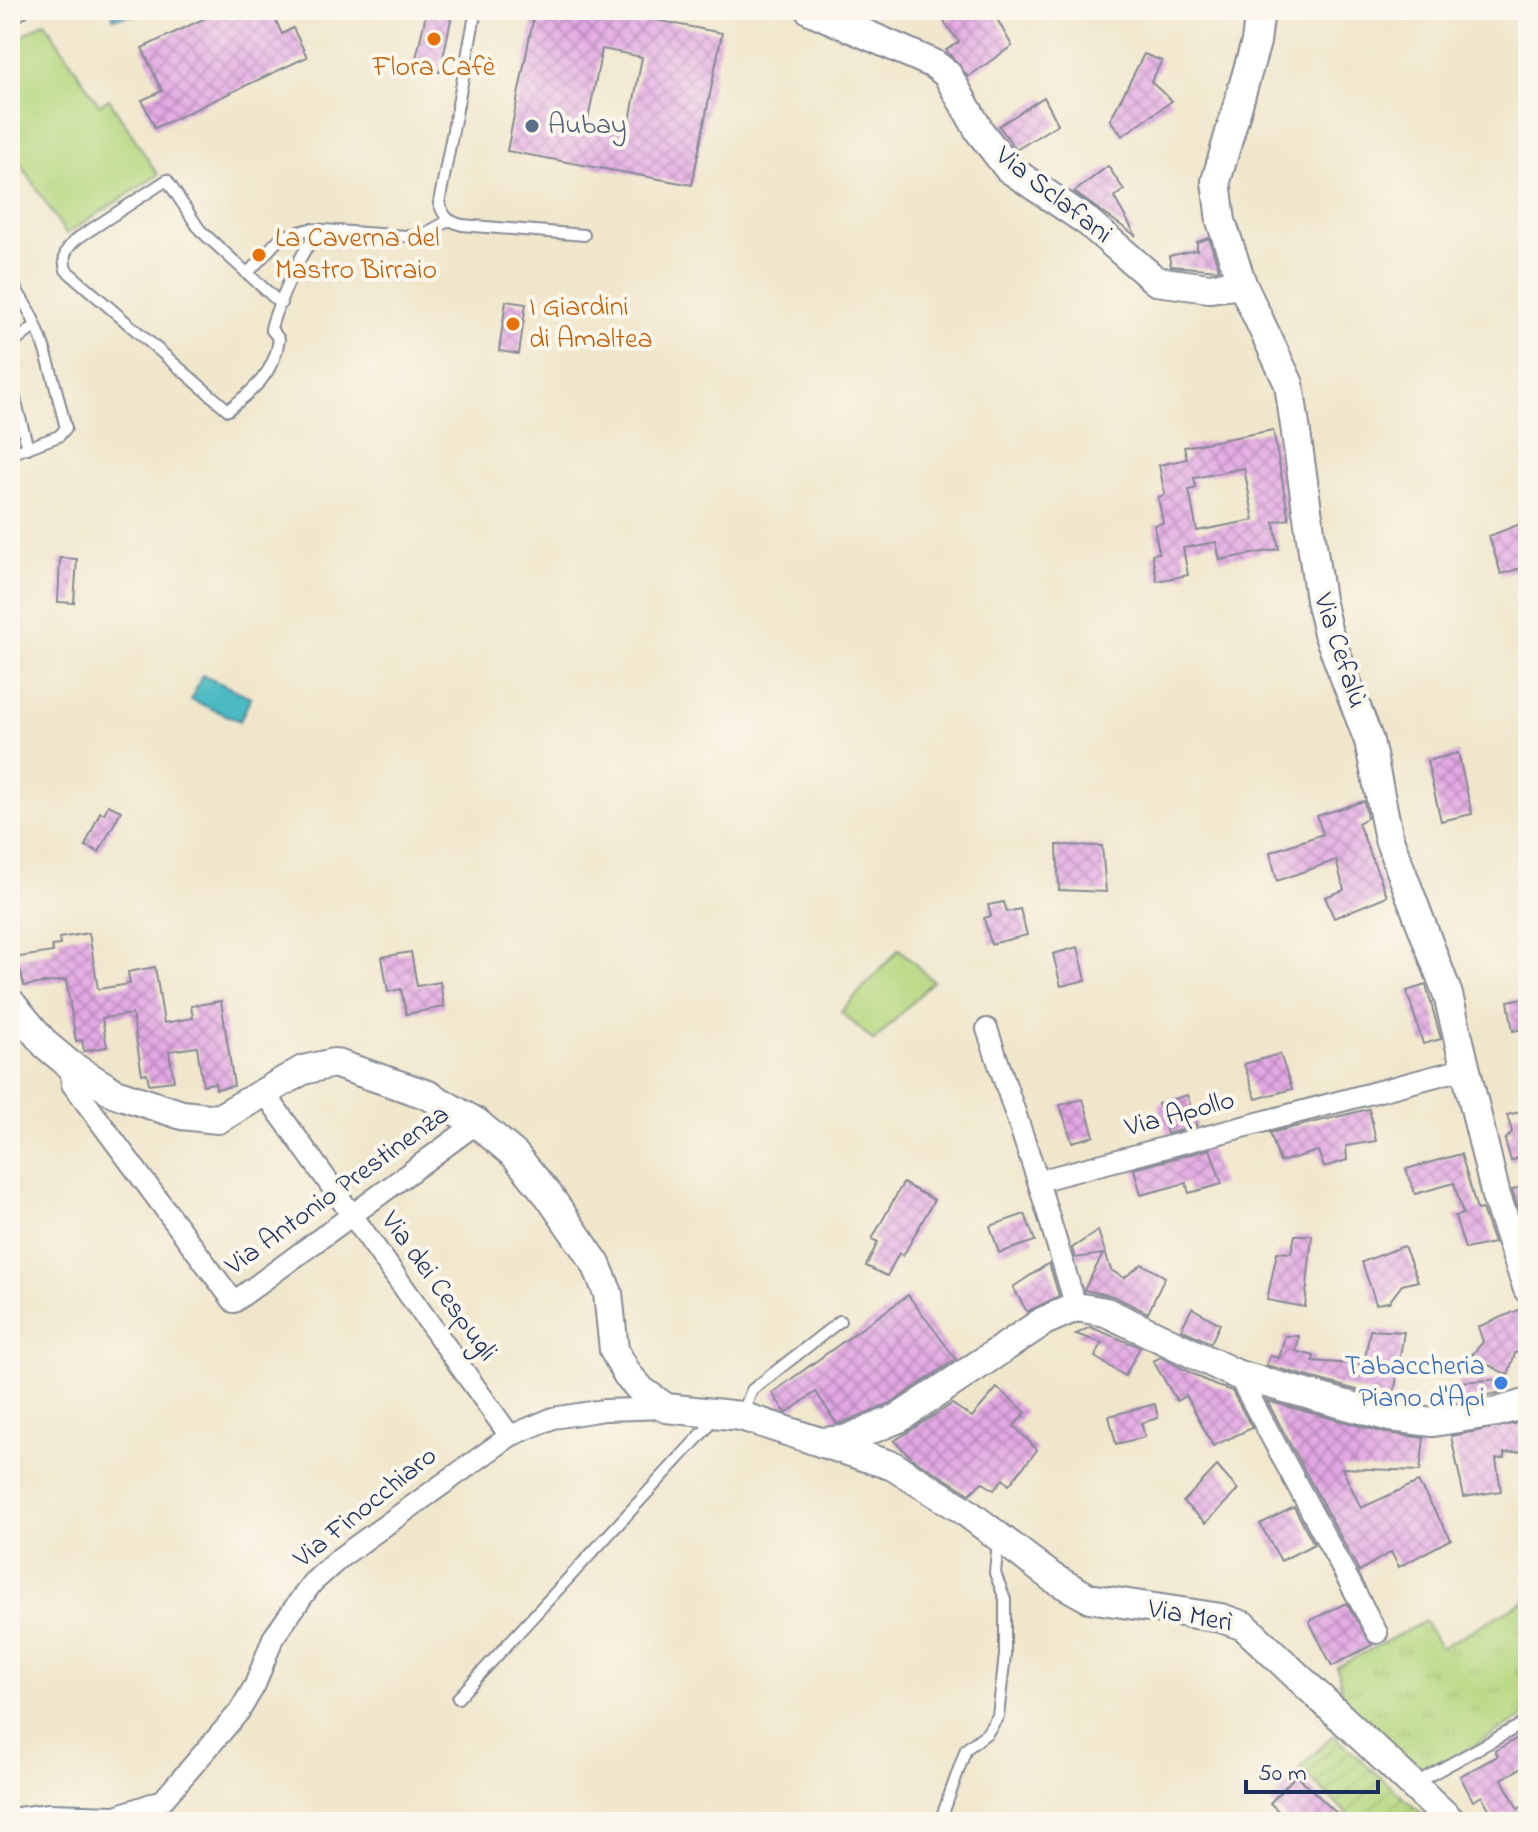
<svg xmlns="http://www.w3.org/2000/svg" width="1538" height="1832" font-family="'Indie Flower',sans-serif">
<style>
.grass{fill:url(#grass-tufts);stroke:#68836e;stroke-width:2}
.garden{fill:url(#garden-furrows);stroke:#68836e;stroke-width:2}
.pitch{fill:#b5d77f;stroke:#68836e;stroke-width:2}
.water{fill:#4bbac2;stroke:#337490;stroke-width:2}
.building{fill:url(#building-cross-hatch);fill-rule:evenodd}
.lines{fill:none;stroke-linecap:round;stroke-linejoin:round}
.lane-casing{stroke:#868a94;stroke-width:14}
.street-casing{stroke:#868a94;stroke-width:24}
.secondary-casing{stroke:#868a94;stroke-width:32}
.lane{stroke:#fff;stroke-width:10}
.street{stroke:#fff;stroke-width:20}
.secondary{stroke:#fff;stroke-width:28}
.food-dot{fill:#e8710a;stroke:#fbf7ec;stroke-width:3}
.service-dot{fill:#5c6f8a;stroke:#fbf7ec;stroke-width:3}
.shop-dot{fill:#3f7fe0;stroke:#fbf7ec;stroke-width:3}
.labels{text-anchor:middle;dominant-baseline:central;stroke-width:8;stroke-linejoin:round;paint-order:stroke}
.food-label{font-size:28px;fill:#c56008;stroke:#fbf7ec;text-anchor:start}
.service-label{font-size:28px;fill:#4e5e75;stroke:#fbf7ec;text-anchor:start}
.street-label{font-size:28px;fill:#1b2f5e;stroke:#fbf7ec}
.shop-label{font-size:28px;fill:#366cbe;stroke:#fbf7ec;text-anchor:end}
</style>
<defs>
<pattern id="grass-tufts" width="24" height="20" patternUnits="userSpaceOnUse" patternTransform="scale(2)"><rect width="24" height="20" fill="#b5d77f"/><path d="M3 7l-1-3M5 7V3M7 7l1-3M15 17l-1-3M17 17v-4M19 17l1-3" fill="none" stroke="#9bb970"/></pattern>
<pattern id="garden-furrows" width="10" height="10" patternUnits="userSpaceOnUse" patternTransform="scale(2)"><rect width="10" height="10" fill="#b5d77f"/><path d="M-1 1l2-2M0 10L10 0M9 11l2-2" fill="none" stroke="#9bb970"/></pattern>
<pattern id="building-cross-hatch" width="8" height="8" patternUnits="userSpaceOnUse" patternTransform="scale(2)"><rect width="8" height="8" fill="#e3a7e3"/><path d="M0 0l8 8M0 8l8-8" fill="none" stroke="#b788bb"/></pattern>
</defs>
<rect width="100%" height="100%" fill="#fbf7ec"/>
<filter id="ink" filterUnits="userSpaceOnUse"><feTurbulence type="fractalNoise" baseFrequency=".0125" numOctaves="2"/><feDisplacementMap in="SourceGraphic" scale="16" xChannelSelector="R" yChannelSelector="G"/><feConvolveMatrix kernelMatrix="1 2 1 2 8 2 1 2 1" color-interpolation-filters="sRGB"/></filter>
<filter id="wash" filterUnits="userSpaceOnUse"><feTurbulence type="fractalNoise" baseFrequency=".006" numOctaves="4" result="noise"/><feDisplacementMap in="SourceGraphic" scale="32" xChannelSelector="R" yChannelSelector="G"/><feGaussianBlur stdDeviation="1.8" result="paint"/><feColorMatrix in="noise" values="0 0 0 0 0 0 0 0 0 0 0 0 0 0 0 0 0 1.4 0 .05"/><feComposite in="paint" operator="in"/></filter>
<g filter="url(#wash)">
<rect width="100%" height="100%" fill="#f0e6cb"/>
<polygon class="grass" points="1528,1599 1528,1714 1415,1780 1347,1714 1337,1667 1425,1621 1440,1648"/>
<polygon class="garden" points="1333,1735 1431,1822 1357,1822 1299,1769"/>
<g class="pitch">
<polygon points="45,22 99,105 109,99 158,175 66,234 10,147 10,44"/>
<polygon points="899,949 933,981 874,1041 841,1012"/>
</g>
<g class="water">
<polygon points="112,10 163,10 163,11 113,18"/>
<polygon points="202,675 251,697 240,721 191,700"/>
</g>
<g id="blocks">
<g class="building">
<polygon points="222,10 271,10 282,34 293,28 307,57 155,128 142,100 162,91 142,48"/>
<polygon points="427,10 453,10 440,72 414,67"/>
<path d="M535,10H604L722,33L692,185L507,151ZM602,49L642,57L628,132L587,125Z"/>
<polygon points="960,10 992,10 1012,46 968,77 946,50 959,42 944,22"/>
<polygon points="1144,54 1162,61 1151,82 1172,101 1122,136 1110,120"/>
<polygon points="1044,97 1058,124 1016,150 999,126"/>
<polygon points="1108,166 1124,190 1114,197 1136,236 1074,192"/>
<polygon points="1209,238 1219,270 1171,266 1169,256 1197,250 1197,242"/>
<polygon points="506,301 526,304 519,354 499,351"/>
<path d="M1273,430L1289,519L1274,522L1279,549L1220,560L1216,542L1183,548L1188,575L1157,581L1152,554L1159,553L1154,525L1163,523L1158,497L1165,495L1159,465L1187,459L1184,447ZM1244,468L1254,520L1197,531L1189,490L1196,488L1194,478Z"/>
<polygon points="1528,521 1528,566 1501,574 1489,536"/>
<polygon points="60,558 77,559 74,603 58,602"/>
<polygon points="1458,753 1472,814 1441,821 1427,761"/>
<polygon points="1364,801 1367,818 1358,823 1387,896 1334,918 1325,897 1344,890 1336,860 1277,881 1270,852 1323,834 1317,816"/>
<polygon points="108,805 121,811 99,852 85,846 100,812 104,814"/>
<polygon points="1057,845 1102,846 1106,892 1059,890"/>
<polygon points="1004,902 1007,912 1020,909 1027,935 991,944 984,918 991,916 988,905"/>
<polygon points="89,933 98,989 130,984 128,972 155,967 164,1023 193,1018 191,1006 221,1001 234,1086 216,1089 215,1083 203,1085 197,1047 169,1051 174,1081 149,1084 147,1073 142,1074 132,1014 102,1018 107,1047 84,1051 82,1040 76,1041 66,980 24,986 21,972 16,973 13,958 53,952 52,946 60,945 59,938"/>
<polygon points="1078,947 1086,980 1061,986 1053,954"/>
<polygon points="411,952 417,986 440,982 444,1007 406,1014 401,989 388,992 382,957"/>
<polygon points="1426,985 1441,1039 1423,1044 1407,991"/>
<polygon points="1528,997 1528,1028 1513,1031 1508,1001"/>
<polygon points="1280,1054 1292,1089 1256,1099 1244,1064"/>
<polygon points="1187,1095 1197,1125 1167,1134 1158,1104"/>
<polygon points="1083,1099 1094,1136 1072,1142 1060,1105"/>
<polygon points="1369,1109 1376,1141 1346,1146 1347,1160 1324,1167 1318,1151 1280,1162 1270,1133"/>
<polygon points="1528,1110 1528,1183 1517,1158 1511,1161 1505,1140 1512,1132 1507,1115"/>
<polygon points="1210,1149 1222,1184 1189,1193 1186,1183 1141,1195 1134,1169"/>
<polygon points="1461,1154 1477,1210 1482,1209 1494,1243 1465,1249 1455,1216 1463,1214 1454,1183 1415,1194 1406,1169"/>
<polygon points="903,1183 934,1200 903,1256 899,1253 887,1276 866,1266 878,1242 872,1239"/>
<polygon points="1528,1184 1528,1237 1512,1190"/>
<polygon points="1025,1214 1035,1241 999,1253 990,1226"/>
<polygon points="1098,1231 1111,1270 1124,1278 1142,1264 1165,1277 1148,1313 1113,1296 1084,1290 1103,1254 1075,1258 1072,1248"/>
<polygon points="1295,1235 1312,1235 1305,1307 1267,1300 1277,1252 1291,1253"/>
<polygon points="1404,1246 1418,1281 1402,1285 1389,1302 1376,1304 1362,1262"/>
<polygon points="1049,1263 1059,1296 1027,1312 1013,1287"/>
<polygon points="908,1295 956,1359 891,1403 841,1423 837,1424 816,1392 786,1413 772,1393"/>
<polygon points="1528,1306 1528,1347 1515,1353 1508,1375 1471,1356 1483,1342 1478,1327"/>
<polygon points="1192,1308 1220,1324 1211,1343 1181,1329"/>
<polygon points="1090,1327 1140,1347 1125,1376 1095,1357 1102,1343 1076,1334"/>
<polygon points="1370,1330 1404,1332 1393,1400 1266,1365 1270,1356 1279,1358 1285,1336 1299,1336 1296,1351 1314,1356 1313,1361 1364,1365"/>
<polygon points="1161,1357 1214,1385 1232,1391 1252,1428 1213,1446 1186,1395 1177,1401 1153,1361"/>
<polygon points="1507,1379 1503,1392 1458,1401 1458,1382"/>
<polygon points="997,1388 1026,1412 1014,1426 1037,1450 1009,1485 1003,1479 994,1490 982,1482 970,1494 912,1458 894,1441 952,1404 972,1417"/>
<polygon points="1267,1401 1386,1433 1424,1438 1420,1471 1342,1468 1361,1508 1418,1482 1451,1539 1399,1567 1391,1552 1359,1571"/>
<polygon points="1155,1404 1158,1418 1141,1423 1145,1437 1116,1444 1109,1416"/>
<polygon points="1528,1421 1528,1439 1522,1440 1524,1451 1504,1453 1505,1458 1496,1459 1501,1491 1464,1497 1451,1436"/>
<polygon points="1217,1466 1238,1490 1206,1523 1183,1502"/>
<polygon points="1294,1507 1314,1544 1281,1561 1260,1524"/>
<polygon points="1346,1603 1372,1645 1332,1666 1309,1621"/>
<polygon points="1528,1732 1528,1764 1502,1779 1518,1809 1528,1803 1528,1822 1491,1822 1495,1820 1482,1796 1473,1801 1460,1776 1498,1756 1495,1751"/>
<polygon points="1296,1775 1346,1822 1290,1822 1270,1803"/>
</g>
</g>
</g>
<g filter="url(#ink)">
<use href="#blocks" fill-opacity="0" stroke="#868a94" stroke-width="2"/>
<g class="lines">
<g class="lane-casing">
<g id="lane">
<path d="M476,10L439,203C444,217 448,221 462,225L584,235"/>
<polyline points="10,21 25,10"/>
<polyline points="247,274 281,237 310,229 419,237 448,221"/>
<path d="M10,282C43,321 53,380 66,428L59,436L10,454"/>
<path d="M281,304L200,230L167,180L78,238C66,248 62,255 66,270L228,410C253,391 275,372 279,339L271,329C273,316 300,253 310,244C316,239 324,235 331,231"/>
<polyline points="10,346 35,326"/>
<polyline points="10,380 28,448"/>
<polyline points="742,1414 752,1390 840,1321"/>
<polyline points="458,1698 707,1428 712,1414"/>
<polyline points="1414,1784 1528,1721"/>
<polyline points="940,1822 966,1749 987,1733 998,1716 1005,1655 1005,1599 995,1573 998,1540"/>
</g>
</g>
<g class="street-casing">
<g id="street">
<polyline points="987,1029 1038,1181"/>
<polyline points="70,1065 72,1084 234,1302 477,1123"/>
<polyline points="264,1092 510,1436"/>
<polyline points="1076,1307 1038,1181 1463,1069"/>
<polyline points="1238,1375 1377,1633"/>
<polyline points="10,1819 49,1814 116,1816 163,1800 239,1712 255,1685 273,1638 312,1583 341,1557 510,1436 553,1418 604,1410 666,1408"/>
</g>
</g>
<g class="secondary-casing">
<g id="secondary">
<polyline points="810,10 934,64 947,74 980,132 1008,168 1088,222 1156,281 1209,288 1242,284"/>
<polyline points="1260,10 1256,42 1216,181 1221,221 1242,284 1289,384 1320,600 1328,633 1369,741 1389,839 1448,995 1496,1196 1528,1289"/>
<polyline points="10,1002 46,1045 70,1065 115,1093 182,1115 218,1119 303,1070 334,1063 428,1095 477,1123 515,1155 549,1196 596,1264 608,1293 614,1350 627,1374 642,1391 666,1408 741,1416 893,1466 962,1509 1053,1578 1089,1598 1221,1618 1244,1626 1452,1822"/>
<polyline points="821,1442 845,1440 899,1418 1044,1321 1076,1307 1106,1312 1238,1375 1390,1417 1433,1422 1497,1412 1528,1403"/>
</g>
</g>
<use href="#lane" class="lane"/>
<use href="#street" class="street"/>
<use href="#secondary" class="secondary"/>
</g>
</g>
<g class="food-dot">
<circle cx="434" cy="39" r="8"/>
<circle cx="259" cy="255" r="8"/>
<circle cx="513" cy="324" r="8"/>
</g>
<circle class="service-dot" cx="532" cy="126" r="8"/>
<circle class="shop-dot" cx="1501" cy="1383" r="8"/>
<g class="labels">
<g class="food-label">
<text x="434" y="68" text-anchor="middle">Flora Cafè</text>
<text x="275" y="239">La Caverna del<tspan x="275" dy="32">Mastro Birraio</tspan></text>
<text x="529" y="308">I Giardini<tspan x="529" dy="32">di Amaltea</tspan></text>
</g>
<g class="service-label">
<text x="548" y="126">Aubay</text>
</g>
<g class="street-label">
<text transform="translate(1053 196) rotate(38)">Via Sclafani</text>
<text transform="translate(1339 651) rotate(72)">Via Cefalù</text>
<text transform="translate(1180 1115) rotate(-15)">Via Apollo</text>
<text transform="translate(338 1191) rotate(-36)">Via Antonio Prestinenza</text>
<text transform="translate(438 1287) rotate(54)">Via dei Cespugli</text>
<text transform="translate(366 1508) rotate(-39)">Via Finocchiaro</text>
<text transform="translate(1190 1617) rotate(10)">Via Merì</text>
</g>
<g class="shop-label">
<text x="1485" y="1367">Tabaccheria<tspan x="1485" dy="32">Piano d'Api</tspan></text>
</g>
</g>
<rect width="1538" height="1832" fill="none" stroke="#fbf7ec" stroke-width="40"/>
<path d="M1246 1780v12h132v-12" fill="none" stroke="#1b2f5e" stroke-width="4"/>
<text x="1258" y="1780" font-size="24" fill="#1b2f5e" stroke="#fbf7ec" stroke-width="6" paint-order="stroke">50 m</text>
</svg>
